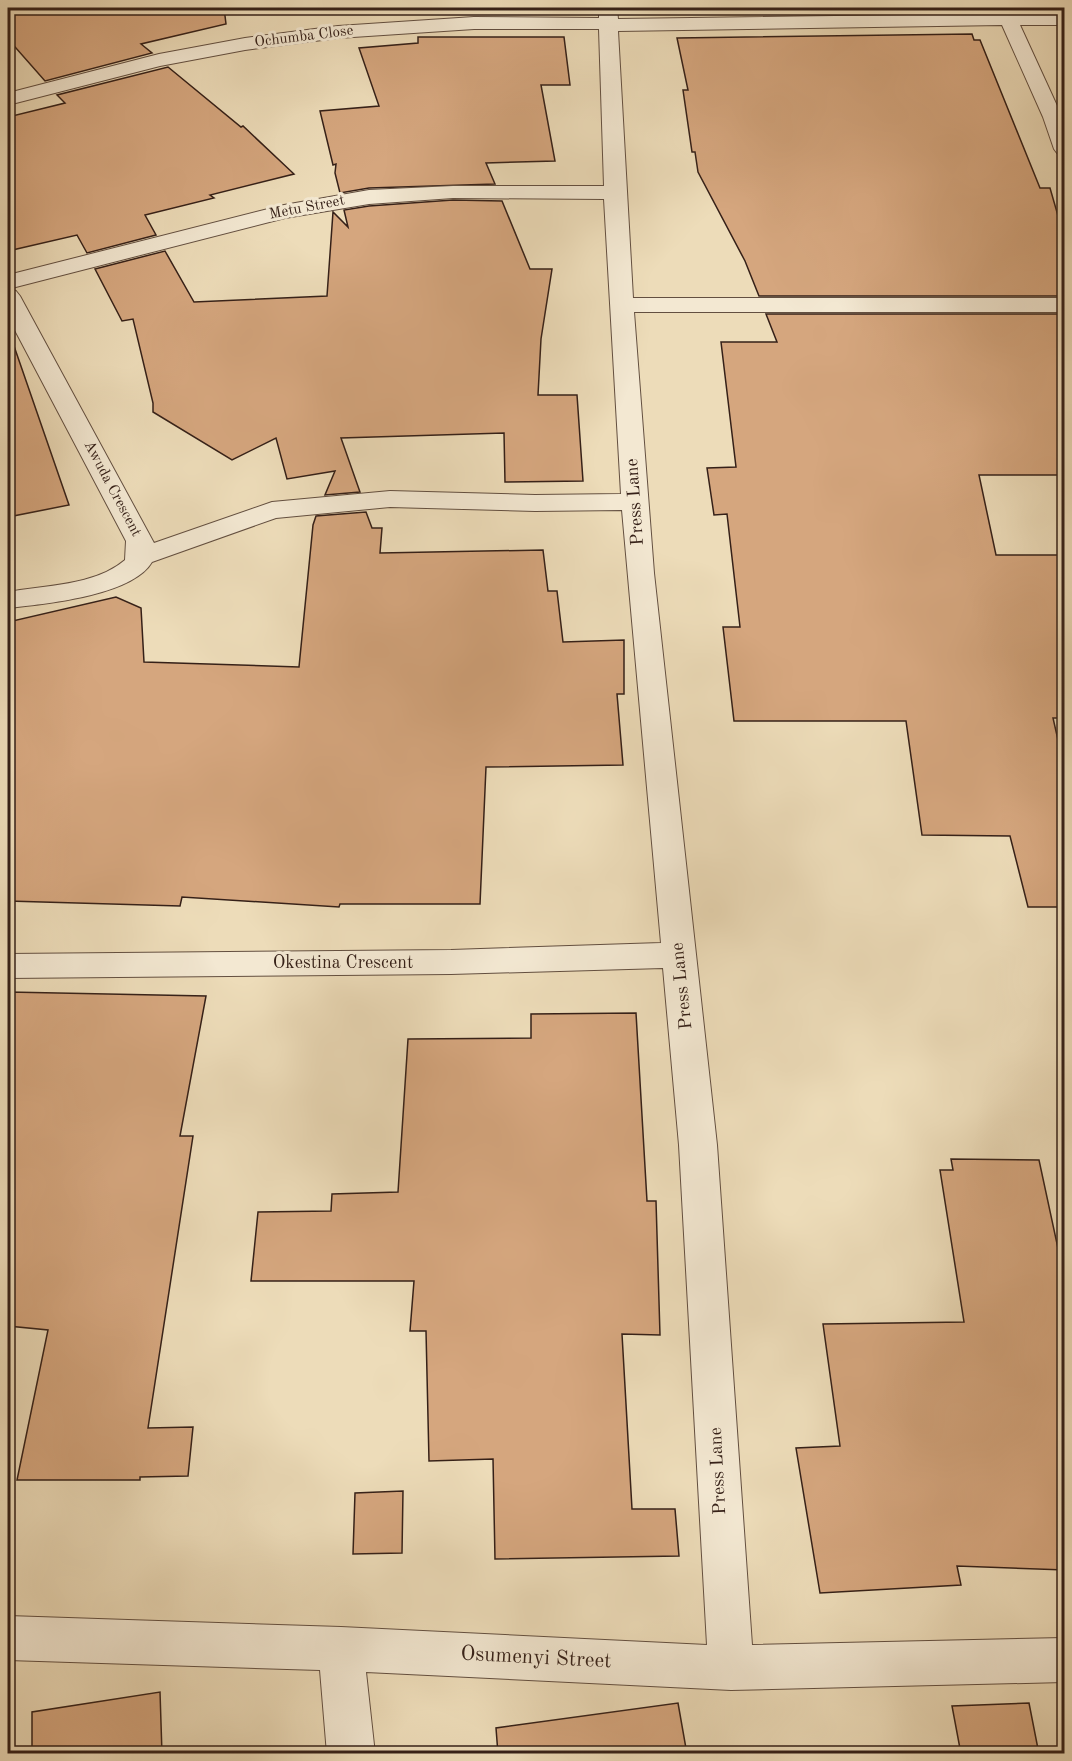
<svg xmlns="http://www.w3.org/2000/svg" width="1072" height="1761" font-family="'Old Standard TT',serif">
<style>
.building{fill:#d5a67e;stroke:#352018;stroke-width:1.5}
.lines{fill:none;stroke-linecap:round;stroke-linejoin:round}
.street-casing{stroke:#634f40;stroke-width:2}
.street{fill:#f3e8d2;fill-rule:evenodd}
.labels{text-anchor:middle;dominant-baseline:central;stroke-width:6;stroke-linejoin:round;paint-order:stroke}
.far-street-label{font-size:15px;fill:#352018;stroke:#f3e8d2}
.street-label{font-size:18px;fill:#352018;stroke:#f3e8d2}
.near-street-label{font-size:21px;fill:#352018;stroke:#f3e8d2}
</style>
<rect width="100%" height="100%" fill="#eddcb9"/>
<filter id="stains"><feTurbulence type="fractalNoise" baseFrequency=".00333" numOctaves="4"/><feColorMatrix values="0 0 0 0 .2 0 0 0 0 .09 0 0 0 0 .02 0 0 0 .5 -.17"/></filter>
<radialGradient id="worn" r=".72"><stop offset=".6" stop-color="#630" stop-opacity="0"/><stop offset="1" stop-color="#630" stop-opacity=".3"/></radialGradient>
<g class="building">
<polygon points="8,8 224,8 226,24 141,44 152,53 45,81 8,39"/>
<polygon points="972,34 974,40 980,40 1040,188 1050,188 1065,240 1065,296 759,296 745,261 698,172 695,152 692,152 683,90 688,90 677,38"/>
<polygon points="418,37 564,37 570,85 541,85 555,161 486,163 495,184 369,188 340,193 335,173 336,164 333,165 320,111 379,106 359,48 418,43"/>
<polygon points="168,67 241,127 243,126 294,174 210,195 214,198 145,215 156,235 87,253 77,235 8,251 8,117 65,103 57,95"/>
<polygon points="453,200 502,201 530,269 552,269 541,339 538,395 577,395 583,481 505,482 504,433 341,438 360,492 325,495 335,471 287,479 276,438 232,460 153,412 153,403 133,319 122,321 95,269 165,251 194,302 327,296 333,212 348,227 344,210 369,206"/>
<polygon points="766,314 1065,314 1065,475 979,475 996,555 1065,555 1065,718 1053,718 1065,771 1065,907 1028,907 1010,836 922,835 906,721 734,721 723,627 740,627 727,514 714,515 707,468 736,467 721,342 777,342"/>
<polygon points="14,346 69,505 8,517 8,347"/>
<polygon points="366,512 372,528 382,528 380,553 543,550 548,591 557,591 563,642 624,640 624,694 617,694 623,765 486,767 480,904 340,904 339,907 182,897 180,906 8,901 8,622 116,597 141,608 144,662 299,667 313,525 316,516"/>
<polygon points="8,992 206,996 180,1136 193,1136 148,1428 193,1427 188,1476 140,1477 140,1480 17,1480 48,1330 8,1326"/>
<polygon points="636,1013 647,1201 656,1201 660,1335 622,1334 632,1509 675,1509 679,1556 495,1559 493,1459 429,1461 426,1331 410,1331 414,1281 251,1281 258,1212 331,1211 332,1194 398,1192 408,1039 531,1038 531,1014"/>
<polygon points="951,1159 1039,1160 1065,1281 1065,1570 957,1566 961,1585 820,1593 796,1448 840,1446 823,1324 964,1322 940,1170 953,1170"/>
<polygon points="403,1491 402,1553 353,1554 355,1493"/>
<polygon points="160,1692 162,1754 32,1754 32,1712"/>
<polygon points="678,1703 687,1754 498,1754 496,1728"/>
<polygon points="1029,1703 1039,1754 961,1754 952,1706"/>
</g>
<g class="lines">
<g class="street-casing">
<path id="street" d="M599,8H617L618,19L1064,13V25H1020L1064,121V155L1057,153L1054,149L1043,117L1002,25L618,31L633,298H1064V312H634L654,573L717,1145L752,1645L1064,1638V1682L731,1690L366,1672L375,1754H327L320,1670L8,1660V1616L341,1627L707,1645L679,1145L663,968L451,974L8,978V954L451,950L661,943L622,510L535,511L390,507L276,518L152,562C132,596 44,604 8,608V592C44,585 95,586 125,560L126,541L8,317V289L16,291L20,296L154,543L272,502L390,491L535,495L621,494L604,199L453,198L369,204L285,218L8,289V275L284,205L369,190L453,186H604L599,29H474L338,38L245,50L160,66L8,105V93L159,54L245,38L338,26L474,17L599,18Z"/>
</g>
<use href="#street" class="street"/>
</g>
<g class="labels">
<g class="far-street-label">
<text transform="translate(304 37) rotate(-7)">Ochumba Close</text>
<text transform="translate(307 208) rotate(-11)">Metu Street</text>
<text transform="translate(112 489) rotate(62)">Awuda Crescent</text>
</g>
<g class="street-label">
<text transform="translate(635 502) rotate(-94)">Press Lane</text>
<text x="343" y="963">Okestina Crescent</text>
<text transform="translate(682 986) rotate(-96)">Press Lane</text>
<text transform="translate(718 1471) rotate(-93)">Press Lane</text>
</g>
<g class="near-street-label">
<text transform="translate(536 1658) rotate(3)">Osumenyi Street</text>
</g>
</g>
<rect width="1072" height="1761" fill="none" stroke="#eddcb9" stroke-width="30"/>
<rect x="9" y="9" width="1054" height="1743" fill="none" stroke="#352018" stroke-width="3"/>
<rect x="15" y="15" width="1042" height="1731" fill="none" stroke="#352018" stroke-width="1.5"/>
<rect width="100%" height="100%" filter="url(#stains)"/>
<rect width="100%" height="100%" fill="url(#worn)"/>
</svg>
